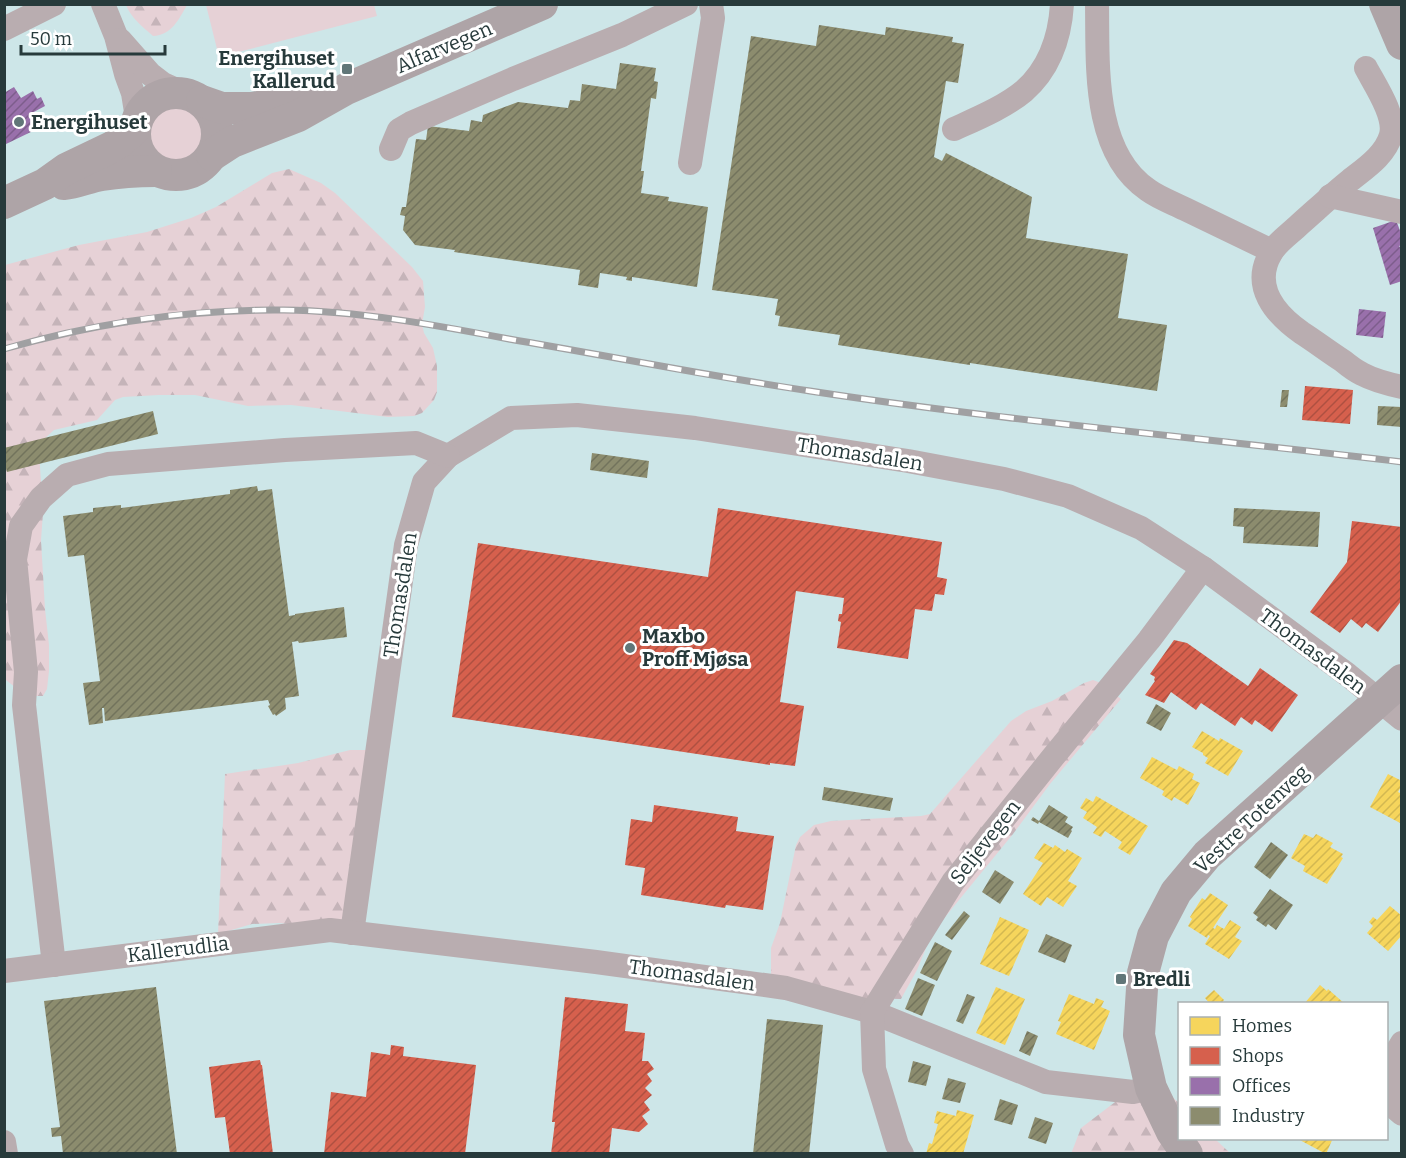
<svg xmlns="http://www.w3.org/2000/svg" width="1406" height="1158" font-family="Bitter,serif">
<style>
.green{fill:#e6d1d6}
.forest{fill:url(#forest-firs)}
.homes{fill:url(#homes-hatch)}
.shops{fill:url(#shops-hatch)}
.offices{fill:url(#offices-hatch)}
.industry{fill:url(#industry-hatch)}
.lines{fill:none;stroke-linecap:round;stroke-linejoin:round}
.minor{stroke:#b9adb0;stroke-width:24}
.major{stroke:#aea4a7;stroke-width:32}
.rail-casing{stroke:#a0a0a2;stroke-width:7}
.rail{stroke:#fff;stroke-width:4.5;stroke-dasharray:14;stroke-linecap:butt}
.poi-dot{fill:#617678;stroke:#fff;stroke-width:2}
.labels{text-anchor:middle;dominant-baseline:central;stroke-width:6;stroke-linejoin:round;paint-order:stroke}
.street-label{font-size:20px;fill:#273a3b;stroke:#fff}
.poi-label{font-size:20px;font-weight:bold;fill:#273a3b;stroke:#fff;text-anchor:start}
</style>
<defs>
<pattern id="forest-firs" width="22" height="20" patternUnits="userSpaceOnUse" patternTransform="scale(1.5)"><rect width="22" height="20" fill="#e6d1d6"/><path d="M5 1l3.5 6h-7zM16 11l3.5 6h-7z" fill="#c5b4b9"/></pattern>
<pattern id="homes-hatch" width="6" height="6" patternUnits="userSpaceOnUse" patternTransform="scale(1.5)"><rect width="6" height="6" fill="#f6d55c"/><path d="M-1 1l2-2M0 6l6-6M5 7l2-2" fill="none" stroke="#d3b851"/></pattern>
<pattern id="shops-hatch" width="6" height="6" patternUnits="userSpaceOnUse" patternTransform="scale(1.5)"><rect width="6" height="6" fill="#d6604d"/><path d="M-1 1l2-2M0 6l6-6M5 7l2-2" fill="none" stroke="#ae5041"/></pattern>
<pattern id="offices-hatch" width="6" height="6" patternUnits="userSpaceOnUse" patternTransform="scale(1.5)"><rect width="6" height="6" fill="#9970ab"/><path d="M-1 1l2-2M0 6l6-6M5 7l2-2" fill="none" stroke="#7d5d8c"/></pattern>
<pattern id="industry-hatch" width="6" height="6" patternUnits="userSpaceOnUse" patternTransform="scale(1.5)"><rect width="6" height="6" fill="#8c8c6e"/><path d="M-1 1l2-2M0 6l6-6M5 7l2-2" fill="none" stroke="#72735c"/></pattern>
</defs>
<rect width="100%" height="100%" fill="#cde6e8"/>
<g class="green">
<polygon points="206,5 374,5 377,16 219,57"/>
<circle cx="175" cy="134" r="30"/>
</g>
<g class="forest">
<path d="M126,5V4L187,5C179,19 172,35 153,36C143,27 131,18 126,5Z"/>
<polygon points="289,169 321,183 335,193 412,267 423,281 425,307 422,324 424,333 433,348 437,366 437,392 434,400 422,413 414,416 388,417 291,405 248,406 195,395 159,395 123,397 115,400 97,420 54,430 41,442 39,451 43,513 41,540 45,609 49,645 49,671 47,689 43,696 26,696 6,680 5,677 5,265 79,245 147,232 191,218 216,207 272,173"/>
<polygon points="1093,680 1101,683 1121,699 1050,784 1013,834 941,922 931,936 917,970 901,999 847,998 771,975 771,948 780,923 796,845 800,837 814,825 831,821 921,816 930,814 1011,721 1026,711 1052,701 1084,683"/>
<polygon points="350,750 368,750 377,798 341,925 323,928 279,923 252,924 218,934 225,774 298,763"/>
<polygon points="1157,1083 1179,1103 1180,1138 1215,1139 1230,1153 1071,1154 1081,1128 1123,1096"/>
</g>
<g class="homes">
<polygon points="1202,731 1219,741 1220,738 1243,751 1228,776 1205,763 1208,758 1203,755 1203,753 1192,747"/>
<polygon points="1152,757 1177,770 1179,766 1194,774 1192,779 1200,783 1188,805 1174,797 1172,801 1162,795 1164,791 1140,778"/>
<polygon points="1388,774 1402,781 1402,785 1398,792 1402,794 1402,824 1370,807"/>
<polygon points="1096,796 1148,826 1130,855 1118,848 1122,842 1105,831 1101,837 1093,833 1097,827 1083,818 1087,812 1080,808 1086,798 1093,802"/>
<polygon points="1304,834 1313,838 1316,834 1333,843 1330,847 1343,854 1341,857 1343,858 1327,884 1303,871 1305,866 1291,858"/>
<polygon points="1044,843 1053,848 1055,845 1065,852 1067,849 1082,858 1068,881 1077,886 1063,907 1047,897 1041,906 1023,894 1043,863 1034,858"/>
<polygon points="1210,893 1228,905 1213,928 1215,929 1217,925 1224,929 1230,920 1241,927 1235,937 1242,941 1229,959 1205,944 1210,936 1208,935 1207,938 1188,926 1192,919 1190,917 1202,898 1205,900"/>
<polygon points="1390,906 1402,916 1402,935 1388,951 1367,933 1373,926 1369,922 1373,917 1377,920"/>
<polygon points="1000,917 1029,930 1009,976 980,964"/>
<polygon points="1320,985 1327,991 1328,989 1345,1004 1304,1004"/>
<polygon points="996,987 1025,999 1005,1045 976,1033"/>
<polygon points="1214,990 1224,1000 1221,1004 1210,1004 1205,998"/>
<polygon points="1069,994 1094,1004 1096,998 1104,1001 1101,1007 1110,1011 1094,1050 1056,1034 1061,1022 1058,1021"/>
<polygon points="957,1110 974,1115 963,1154 926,1154 929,1143 932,1144 938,1124 934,1123 937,1111 956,1116"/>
<polygon points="1296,1138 1333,1138 1326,1154"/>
</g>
<g class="shops">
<polygon points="1305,386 1353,390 1350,424 1302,420"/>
<polygon points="718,508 942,542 937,577 947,579 944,595 935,594 932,611 915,609 908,659 837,648 841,622 838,621 839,614 842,614 844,598 796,591 780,702 804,706 795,766 770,763 770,765 452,717 478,543 708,577"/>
<polygon points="1352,521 1402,527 1402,600 1378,632 1366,623 1362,628 1351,619 1340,633 1310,612 1347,562"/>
<polygon points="1174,640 1187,643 1248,686 1260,668 1298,695 1272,732 1255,720 1252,725 1241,717 1235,726 1201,703 1196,710 1171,692 1164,703 1145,695 1155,681 1154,680 1155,677 1150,674"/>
<polygon points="654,805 738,817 736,831 774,836 763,910 726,905 725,908 641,895 645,868 625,865 631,819 652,822"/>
<polygon points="565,997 628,1004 625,1031 645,1033 642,1061 648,1061 654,1069 647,1074 652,1081 645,1088 652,1095 644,1102 650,1110 642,1116 648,1124 639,1132 612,1128 609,1154 551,1154 555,1122 552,1122"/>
<polygon points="391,1045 404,1047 403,1056 476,1065 465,1154 324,1154 331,1092 366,1097 371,1052 390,1055"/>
<polygon points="260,1060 261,1065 262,1065 273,1154 230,1154 225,1117 215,1118 209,1067"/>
</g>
<g class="offices">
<polygon points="14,87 21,98 33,91 37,99 41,97 45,106 30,114 37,129 4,145 4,93"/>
<polygon points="1396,220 1402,236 1402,245 1399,246 1402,250 1402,281 1390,285 1373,228"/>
<polygon points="1359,309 1386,312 1383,338 1356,335"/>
</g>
<g class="industry">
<polygon points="819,25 885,35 886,27 953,37 952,42 964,44 958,83 946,81 934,157 942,161 946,153 1032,197 1026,238 1128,254 1118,318 1167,325 1157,391 970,363 970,365 838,345 840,335 778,326 780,316 775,315 778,299 712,290 751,36 816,46"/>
<polygon points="620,63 656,68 654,81 658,82 656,99 651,98 641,171 644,171 641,193 669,197 668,201 708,207 697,287 632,277 632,281 626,280 627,277 600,273 598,288 578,285 580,270 454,252 455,250 415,245 403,230 405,216 400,215 402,207 406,207 416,139 426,140 428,126 469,131 471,120 482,122 483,115 518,102 568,108 570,100 580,101 582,84 616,89"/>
<polygon points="1282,390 1289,390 1287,407 1280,407"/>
<polygon points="1378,406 1402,407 1402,427 1377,425"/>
<polygon points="153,411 158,434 7,472 4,462 4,448"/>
<polygon points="592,453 649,461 647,478 590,470"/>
<polygon points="257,486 258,491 272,489 289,616 295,615 295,614 344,607 347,637 299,643 298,641 292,642 299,696 285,698 286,709 276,716 275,714 273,715 268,706 270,705 268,700 105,721 104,708 102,708 103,723 89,725 83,683 100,681 84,555 68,557 63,516 93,512 93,508 121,505 121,508 230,494 230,490"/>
<polygon points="1234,508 1320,512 1318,547 1243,543 1244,527 1233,526"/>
<polygon points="1156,704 1171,713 1161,731 1146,723"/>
<polygon points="824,787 893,798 890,811 822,800"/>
<polygon points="1049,805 1068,817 1065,822 1073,827 1071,830 1072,831 1068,838 1039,822 1038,824 1031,820 1033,817 1039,821"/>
<polygon points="1271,842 1288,855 1270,879 1254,867"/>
<polygon points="995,870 1014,882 1000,904 982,892"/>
<polygon points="1270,889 1293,905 1276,930 1268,924 1266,927 1256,920 1258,917 1253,913"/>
<polygon points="964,911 970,916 952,940 945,935"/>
<polygon points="1046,934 1072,945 1065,963 1038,952"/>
<polygon points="935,942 952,951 937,981 920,973"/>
<polygon points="918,978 935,985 922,1016 905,1009"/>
<polygon points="156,987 177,1154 63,1154 61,1136 52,1137 51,1128 60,1127 44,1001"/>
<polygon points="967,994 975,997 963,1024 956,1021"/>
<polygon points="767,1019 823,1025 809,1154 753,1154"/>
<polygon points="1027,1031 1038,1036 1030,1056 1019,1051"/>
<polygon points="913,1061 931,1066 926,1086 908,1082"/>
<polygon points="948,1078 966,1083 960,1103 942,1099"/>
<polygon points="1000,1099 1018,1105 1012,1125 994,1120"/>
<polygon points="1035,1117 1053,1123 1046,1144 1028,1138"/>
</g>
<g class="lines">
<g class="minor">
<polyline points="103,4 116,36 126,74 133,93 137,118"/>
<path d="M1097,4C1098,65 1092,152 1148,190C1159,198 1173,203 1185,209C1214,223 1243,237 1272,251"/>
<polyline points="4,29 54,4"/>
<polyline points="120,40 150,74 163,84 183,93"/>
<path d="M1366,68C1375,85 1396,116 1391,135C1385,156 1364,169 1348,182C1332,195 1316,210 1300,224C1291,233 1277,242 1271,253C1251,286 1275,314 1302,333C1316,342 1329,352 1343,361C1349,366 1356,371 1362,374C1375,381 1388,384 1402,387"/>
<path d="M954,129C976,119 1005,107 1024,91C1049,69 1060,37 1062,4"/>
<polyline points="391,149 399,130 411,123 513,79 622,35 686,4"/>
<polyline points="690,163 713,18 711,4"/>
<polyline points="1330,196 1402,212"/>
<polyline points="352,933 406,545 424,482 448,456 511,418 577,415 695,428 908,461 1004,479 1068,496 1141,528 1203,568 1348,675 1402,719"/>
<polyline points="54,965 24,705 26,672 15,559 21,526 41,498 67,475 108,464 285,450 416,443 448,456"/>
<polyline points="4,971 330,930 596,962 786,988 872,1012 1046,1082 1133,1092 1151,1088"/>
<polyline points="1402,1043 1388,1066 1388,1092 1395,1108 1402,1114"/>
<polyline points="4,1142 6,1154"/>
<polyline points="902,1154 897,1145 874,1069 872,1012 953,882 1053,757 1149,640 1203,568"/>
</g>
<g class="major">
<polyline points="1385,4 1402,44"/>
<circle cx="176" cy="134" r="41"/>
<polyline points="202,101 222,108 252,108 304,99"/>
<polyline points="212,155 232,142 298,116 346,89 542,4"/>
<path d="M64,184C77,183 89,177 102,175C120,172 138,171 156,171"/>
<polyline points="4,203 45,184 66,169 112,147 121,141 134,129"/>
<polyline points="1187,1154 1172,1132 1151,1088 1139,1035 1143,973 1153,936 1176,892 1207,855 1402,680"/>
</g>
<g class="rail-casing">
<path id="rail" d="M4,349C98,322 187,309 284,310C360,311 435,325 509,339C609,356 709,376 810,391C1006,421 1204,438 1402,462"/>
</g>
<use href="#rail" class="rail"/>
</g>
<g class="poi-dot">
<rect x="341" y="63" width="12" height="12" rx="3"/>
<circle cx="19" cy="122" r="6"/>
<circle cx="630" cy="648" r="6"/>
<rect x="1115" y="973" width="12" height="12" rx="3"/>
</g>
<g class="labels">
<g class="street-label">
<text transform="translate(444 47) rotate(-23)">Alfarvegen</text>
<text transform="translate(860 454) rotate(9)">Thomasdalen</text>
<text transform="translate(400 595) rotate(-81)">Thomasdalen</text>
<text transform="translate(1313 651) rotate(37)">Thomasdalen</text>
<text transform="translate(1251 819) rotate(-43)">Vestre Totenveg</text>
<text transform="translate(985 842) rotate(-52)">Seljevegen</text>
<text transform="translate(178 949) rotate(-7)">Kallerudlia</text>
<text transform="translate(692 975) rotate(8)">Thomasdalen</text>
</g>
<g class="poi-label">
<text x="335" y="58" text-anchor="end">Energihuset<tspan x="335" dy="23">Kallerud</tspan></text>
<text x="31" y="122">Energihuset</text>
<text x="642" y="636">Maxbo<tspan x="642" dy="23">Proff Mjøsa</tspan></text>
<text x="1133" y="979">Bredli</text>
</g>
</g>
<rect width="1406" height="1158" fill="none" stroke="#273a3b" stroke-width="12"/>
<rect x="1178" y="1002" width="210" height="138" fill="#ffffff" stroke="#a9b0b1" stroke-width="1.5"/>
<rect x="1190" y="1017" width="30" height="18" fill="#f6d55c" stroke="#a9b0b1" stroke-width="1.5"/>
<text x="1232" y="1032" font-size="18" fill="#273a3b">Homes</text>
<rect x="1190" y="1047" width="30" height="18" fill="#d6604d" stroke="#a9b0b1" stroke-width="1.5"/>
<text x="1232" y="1062" font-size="18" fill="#273a3b">Shops</text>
<rect x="1190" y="1077" width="30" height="18" fill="#9970ab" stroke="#a9b0b1" stroke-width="1.5"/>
<text x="1232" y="1092" font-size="18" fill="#273a3b">Offices</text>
<rect x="1190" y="1107" width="30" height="18" fill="#8c8c6e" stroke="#a9b0b1" stroke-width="1.5"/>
<text x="1232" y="1122" font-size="18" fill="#273a3b">Industry</text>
<path d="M21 45v9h144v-9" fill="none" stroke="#273a3b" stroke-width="3"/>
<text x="30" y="45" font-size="18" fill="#273a3b" stroke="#ffffff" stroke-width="4.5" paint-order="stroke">50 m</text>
</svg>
